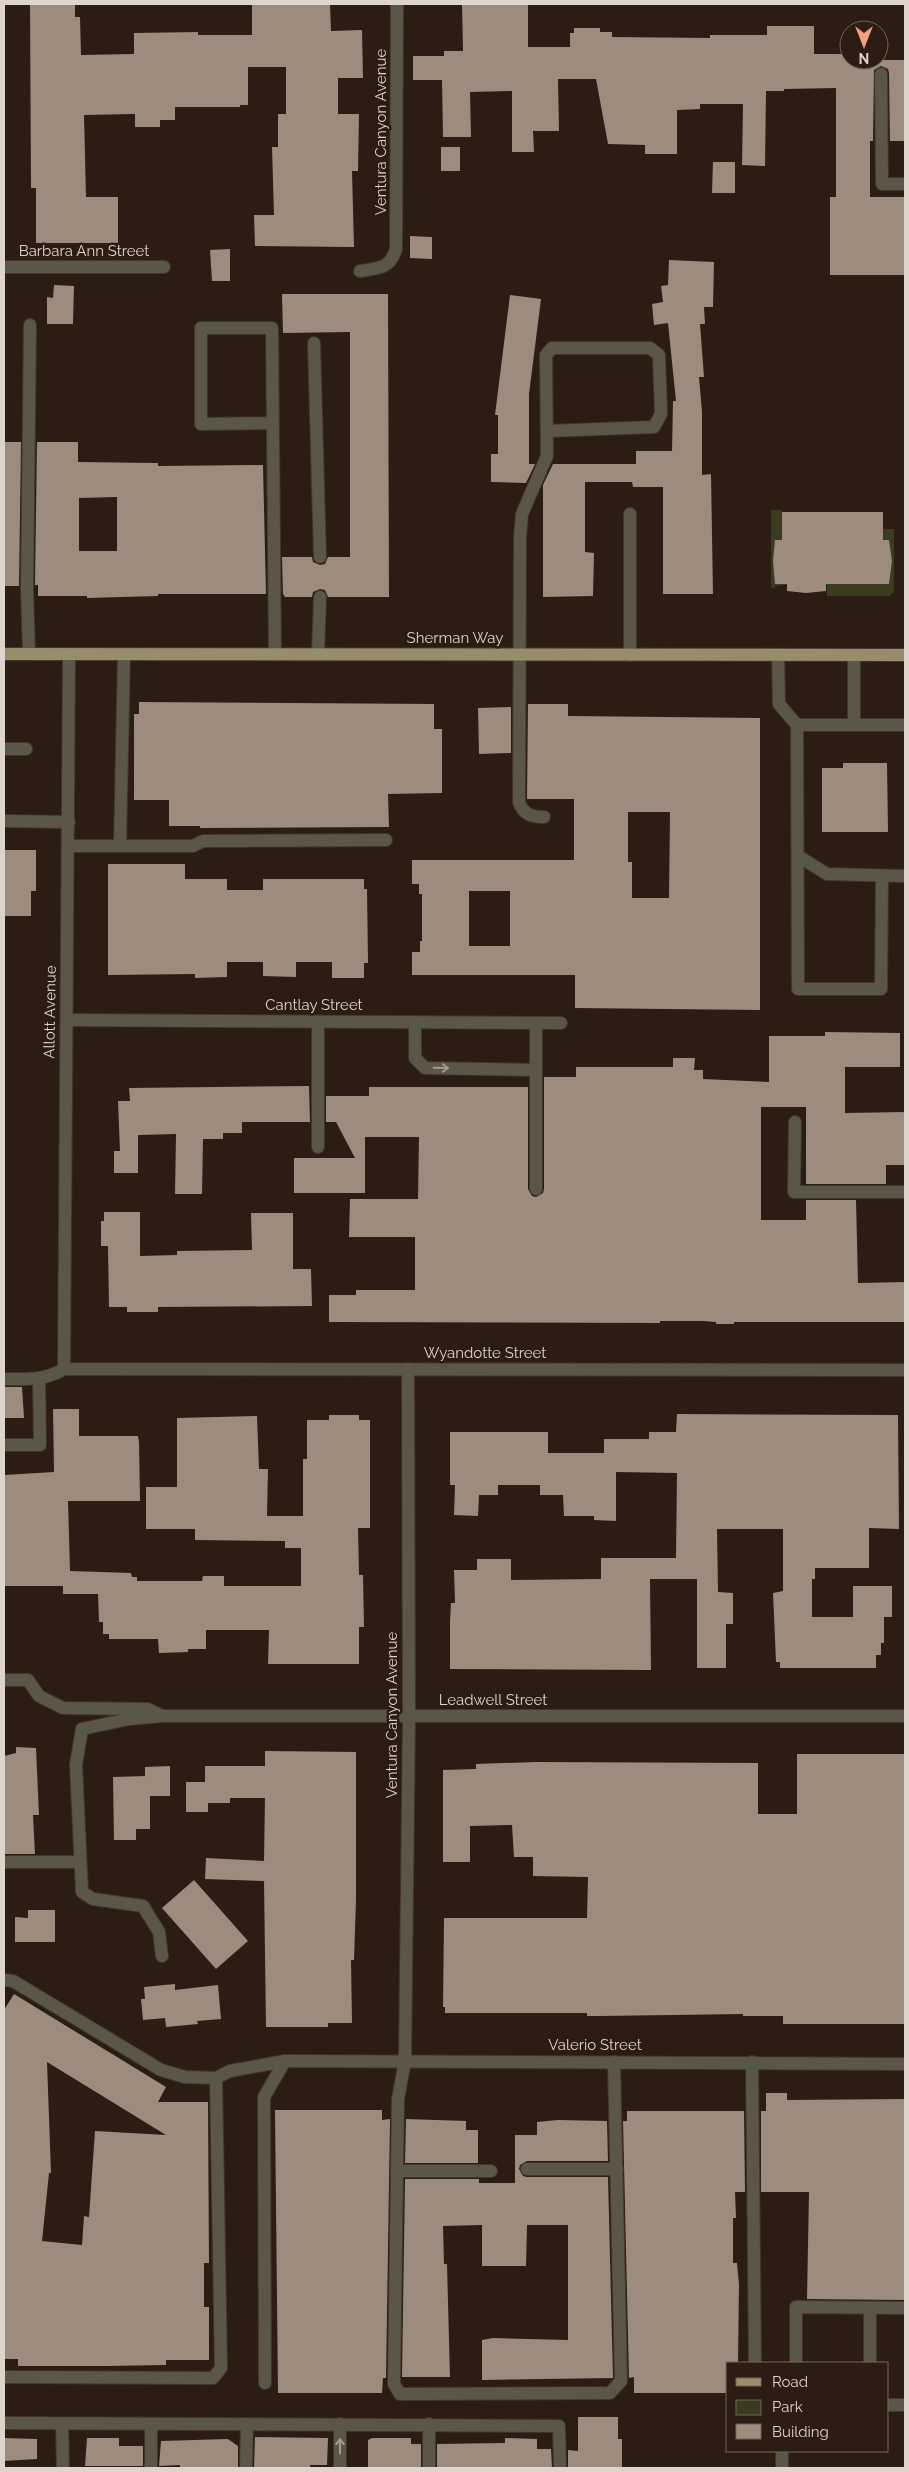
<svg xmlns="http://www.w3.org/2000/svg" width="909" height="2472" font-family="Raleway,sans-serif">
<style>
.green{fill:#393c1e}
.building{fill:#9d8b7e;fill-rule:evenodd}
.lines{fill:none;stroke-linecap:round;stroke-linejoin:round}
.lane-casing{stroke:#44372d;stroke-width:14}
.street-casing{stroke:#44372d;stroke-width:14}
.primary-casing{stroke:#44372d;stroke-width:14}
.lane{stroke:#5b5747;stroke-width:12}
.street{stroke:#5b5747;stroke-width:12}
.primary{stroke:#968d6b;stroke-width:12}
.oneway{stroke:#a29c90}
.labels{text-anchor:middle;dominant-baseline:central;stroke-width:5;stroke-linejoin:round;paint-order:stroke}
.street-label{font-size:15px;fill:#ddd4cc;stroke:#2b1d13}
</style>
<rect width="100%" height="100%" fill="#2b1d13"/>
<g class="green">
<polygon points="771,510 782,510 782,545 791,584 775,586 775,589 771,587"/>
<polygon points="883,529 894,529 894,591 890,596 827,596 827,584 821,584 883,544"/>
</g>
<g class="building">
<polygon points="30,4 75,4 75,17 80,17 81,55 134,54 134,33 198,32 198,35 252,35 252,4 330,4 331,31 362,30 363,78 338,78 338,114 359,114 358,171 352,171 354,247 255,246 254,215 274,215 272,147 278,147 278,114 286,114 286,67 248,67 248,105 240,105 240,107 175,107 175,120 160,120 160,127 135,127 135,114 84,115 86,197 118,197 118,243 36,243 36,188 31,188"/>
<polygon points="528,4 528,47 570,47 570,33 574,33 574,28 600,28 600,32 612,32 612,37 710,38 710,35 767,35 767,26 814,26 814,54 849,54 849,60 905,60 905,141 890,141 889,73 888,69 881,66 874,70 873,141 870,141 870,197 905,197 905,275 830,275 830,197 836,197 836,88 784,89 784,91 766,91 765,166 742,165 743,104 700,104 700,109 677,110 677,154 645,154 645,145 608,144 596,79 558,79 559,131 533,131 534,152 512,152 512,91 470,92 471,137 443,137 442,80 413,80 413,56 444,56 444,51 463,51 462,5"/>
<rect x="441" y="147" width="19" height="24"/>
<polygon points="713,162 735,162 735,193 712,193"/>
<polygon points="410,236 432,237 432,259 410,258"/>
<polygon points="230,249 230,281 212,281 210,250"/>
<polygon points="669,260 714,262 713,307 704,307 705,324 700,324 704,377 699,377 702,412 702,475 711,474 713,594 663,594 663,487 633,487 632,482 585,482 585,552 594,553 593,596 543,597 543,485 553,464 636,464 636,451 672,451 673,401 676,401 668,323 654,325 652,304 663,302 661,286 668,285"/>
<polygon points="54,285 74,286 73,324 47,324 47,297 53,298"/>
<polygon points="282,294 388,294 389,597 328,597 325,590 320,589 313,592 312,597 285,597 283,594 282,557 312,557 313,562 320,565 325,564 328,557 350,557 350,332 283,333"/>
<polygon points="510,295 541,299 529,394 529,464 535,464 526,483 491,482 491,454 498,454 498,415 495,415"/>
<polygon points="4,442 21,442 19,586 4,586"/>
<path d="M37,442H78V462L158,463V466L263,465L266,594H158V596L87,598V596H38V585H35ZM117,497V551H79V498Z"/>
<polygon points="782,512 883,512 883,540 889,540 892,561 889,584 826,584 826,591 806,593 787,591 787,584 775,584 773,561 775,540 782,540"/>
<polygon points="139,702 434,704 434,729 442,729 442,793 388,794 389,827 200,828 200,826 169,826 169,800 134,800 134,714 139,714"/>
<path d="M528,704H568V716L760,718V1010L575,1008V975H412V952H420V941H422V894H419V884H412V860H574V799H527ZM628,812H670L669,898H632V862H628ZM469,891H510V946H469Z"/>
<polygon points="511,707 511,753 479,754 478,708"/>
<polygon points="843,763 887,763 888,832 822,832 822,768 843,768"/>
<polygon points="4,850 36,850 36,891 31,891 31,916 4,916"/>
<polygon points="108,864 185,864 185,879 227,879 227,890 263,890 263,879 364,879 364,889 367,889 368,963 364,963 364,978 332,978 332,962 296,962 296,977 263,976 263,962 227,962 227,977 195,978 195,974 108,975"/>
<polygon points="825,1032 900,1033 900,1067 845,1067 845,1113 905,1112 905,1165 886,1165 886,1184 806,1184 806,1107 761,1107 761,1220 806,1220 806,1200 856,1200 858,1283 905,1282 905,1322 734,1322 734,1324 716,1324 716,1322 703,1321 660,1321 660,1323 329,1322 329,1295 356,1295 356,1290 415,1290 415,1237 349,1237 350,1199 418,1199 419,1137 365,1137 365,1193 294,1193 294,1158 355,1158 336,1122 326,1122 326,1096 369,1096 369,1087 528,1087 528,1189 532,1196 536,1197 543,1193 544,1189 544,1077 576,1077 576,1067 673,1067 673,1058 695,1058 694,1070 703,1070 703,1079 769,1082 769,1036 825,1036"/>
<polygon points="309,1086 310,1122 242,1122 242,1133 223,1133 223,1139 203,1139 202,1194 175,1194 176,1134 138,1135 138,1173 114,1173 114,1151 120,1151 118,1101 130,1101 129,1088"/>
<polygon points="104,1212 140,1212 140,1256 177,1255 177,1251 252,1250 251,1213 293,1213 293,1269 311,1269 312,1306 158,1307 158,1312 127,1312 127,1307 109,1307 108,1246 101,1246 101,1221 104,1221"/>
<polygon points="4,1387 22,1387 24,1418 4,1418"/>
<polygon points="53,1409 79,1409 79,1436 138,1436 139,1442 140,1501 68,1501 70,1571 131,1573 132,1577 137,1577 137,1581 202,1581 203,1576 224,1576 224,1586 301,1586 301,1548 285,1548 285,1541 195,1540 195,1529 146,1529 146,1487 177,1487 177,1418 257,1416 259,1469 268,1469 267,1516 303,1516 303,1459 307,1459 307,1420 329,1420 329,1415 359,1415 359,1420 370,1420 370,1528 358,1528 359,1575 363,1575 364,1627 359,1627 359,1664 268,1664 269,1630 206,1630 206,1649 188,1649 188,1652 159,1653 158,1639 109,1639 109,1634 103,1634 103,1622 99,1622 98,1594 63,1594 63,1586 4,1586 4,1475 54,1472"/>
<polygon points="677,1414 898,1415 899,1529 869,1528 869,1568 815,1568 815,1579 812,1579 812,1617 853,1617 853,1586 892,1586 892,1617 884,1617 884,1643 881,1643 881,1655 876,1655 876,1668 780,1668 780,1662 776,1662 773,1593 783,1591 783,1529 717,1529 718,1592 733,1593 733,1624 726,1624 726,1668 697,1668 697,1579 650,1579 651,1670 450,1669 450,1622 451,1603 455,1603 454,1570 477,1570 477,1559 511,1559 511,1580 601,1579 601,1558 676,1558 677,1473 616,1472 616,1521 594,1520 594,1516 564,1516 563,1495 540,1495 540,1485 498,1485 498,1495 479,1495 478,1516 454,1515 455,1485 450,1485 450,1432 548,1432 548,1453 604,1453 604,1439 649,1439 649,1432 676,1432"/>
<polygon points="16,1747 36,1748 39,1815 33,1815 35,1854 4,1854 4,1756 16,1753"/>
<polygon points="265,1751 356,1752 356,1900 354,1960 351,1960 352,2023 328,2023 328,2027 266,2027 264,1881 205,1879 206,1858 264,1861 265,1798 230,1798 230,1803 208,1803 208,1812 186,1812 186,1782 205,1782 205,1766 265,1766"/>
<polygon points="797,1754 905,1754 905,2024 783,2024 783,2016 743,2016 743,2014 601,2016 587,2016 587,2013 445,2013 445,2007 443,2007 444,1918 587,1918 588,1877 533,1876 533,1857 514,1857 512,1825 470,1826 470,1862 443,1862 443,1770 476,1769 476,1764 536,1762 758,1763 758,1814 797,1814"/>
<polygon points="170,1766 170,1796 150,1796 150,1829 136,1829 136,1840 114,1840 113,1777 145,1776 145,1767"/>
<polygon points="194,1880 248,1941 216,1969 162,1908"/>
<polygon points="28,1910 55,1910 55,1942 15,1942 15,1917 28,1918"/>
<polygon points="175,1984 175,1990 218,1985 221,2019 197,2021 198,2024 166,2027 165,2018 143,2020 141,1999 145,1999 144,1987"/>
<path d="M14,1994L166,2087L158,2102H208L209,2263H204V2307H209V2360H166V2365L107,2366H18V2359H4V2010ZM47,2062L166,2135L95,2131L89,2217L84,2216L82,2245L42,2241L49,2173H51Z"/>
<polygon points="766,2093 787,2093 787,2100 905,2099 905,2300 807,2299 809,2192 761,2192 761,2111 766,2111"/>
<polygon points="275,2110 382,2110 382,2120 390,2119 386,2378 383,2378 382,2393 278,2393"/>
<polygon points="627,2111 744,2111 745,2192 735,2192 736,2218 733,2218 733,2263 737,2263 739,2285 738,2363 728,2363 728,2393 634,2393 634,2377 629,2378 623,2121 627,2121"/>
<polygon points="406,2119 466,2121 466,2130 478,2130 478,2163 405,2163"/>
<polygon points="558,2120 607,2121 608,2161 527,2161 520,2165 519,2169 523,2176 527,2177 608,2177 613,2378 482,2380 482,2340 493,2338 568,2340 568,2225 527,2225 526,2266 482,2266 482,2225 443,2226 444,2264 447,2264 450,2377 402,2377 405,2179 479,2179 479,2183 515,2183 515,2135 537,2135 537,2122"/>
<polygon points="578,2417 618,2417 618,2439 622,2439 622,2468 568,2468 568,2450 578,2451"/>
<polygon points="255,2437 328,2438 327,2465 310,2465 310,2468 254,2468"/>
<polygon points="4,2438 37,2439 37,2459 4,2461"/>
<polygon points="87,2438 119,2438 119,2446 143,2446 143,2466 85,2466"/>
<polygon points="372,2438 411,2438 411,2444 421,2444 421,2468 368,2468 368,2440"/>
<polygon points="505,2438 537,2439 537,2449 551,2449 552,2468 437,2468 437,2444 505,2443"/>
<polygon points="228,2439 238,2446 238,2468 180,2468 180,2465 159,2466 161,2441"/>
</g>
<g class="lines">
<g class="lane-casing">
<g id="lane">
<polyline points="881,74 882,184 905,184"/>
<polyline points="314,343 320,557"/>
<polyline points="272,423 201,424 201,328 272,328 275,654"/>
<polyline points="29,654 27,589 30,325"/>
<polyline points="318,654 320,597"/>
<polyline points="630,655 630,514"/>
<polyline points="778,655 779,704 797,725 798,989 881,989 882,876"/>
<polyline points="854,655 854,725"/>
<polyline points="797,725 905,725"/>
<polyline points="4,749 26,749"/>
<path d="M544,817C531,817 523,814 519,802L520,538L522,514L547,456L546,355L552,348H650L659,355L661,414L654,427L547,431"/>
<polyline points="4,821 69,822"/>
<polyline points="120,845 124,655"/>
<polyline points="68,846 193,846 203,841 386,840"/>
<polyline points="798,856 827,874 905,876"/>
<polyline points="415,1022 415,1058 425,1068 536,1070"/>
<polyline points="536,1023 536,1189"/>
<polyline points="795,1122 794,1192 905,1192"/>
<polyline points="318,1147 318,1022"/>
<path d="M4,1379C26,1379 44,1381 64,1369"/>
<polyline points="4,1445 40,1445 39,1379"/>
<polyline points="4,1680 28,1680 39,1696 63,1708 148,1709 162,1716"/>
<polyline points="82,1729 76,1765 82,1892 93,1899 143,1906 159,1932 162,1956"/>
<polyline points="4,1862 80,1862"/>
<polyline points="4,1980 13,1981 161,2070 185,2077 216,2078 230,2071 285,2061"/>
<polyline points="405,2061 398,2099 394,2384 400,2394 610,2393 621,2381 614,2062"/>
<polyline points="752,2062 755,2363"/>
<polyline points="527,2169 617,2169"/>
<polyline points="397,2171 491,2171"/>
<polyline points="870,2308 870,2363"/>
<polyline points="796,2363 796,2307 905,2308"/>
<polyline points="4,2377 213,2378 221,2368 216,2078"/>
<polyline points="265,2383 264,2097 285,2061"/>
<polyline points="888,2405 905,2405"/>
<polyline points="4,2423 559,2426 560,2468"/>
<polyline points="62,2424 63,2468"/>
<polyline points="151,2424 151,2468"/>
<polyline points="429,2424 429,2468"/>
<polyline points="782,2451 782,2468"/>
<polyline points="246,2468 247,2424"/>
<polyline points="340,2468 340,2424"/>
</g>
</g>
<g class="street-casing">
<g id="street">
<polyline points="4,267 164,267"/>
<path d="M360,271C379,268 390,269 396,249L397,4"/>
<polyline points="69,655 64,1369 905,1370"/>
<polyline points="67,1020 561,1023"/>
<polyline points="82,1729 129,1719 162,1716 905,1716"/>
<polyline points="285,2061 905,2064"/>
<polyline points="405,2061 409,1716 408,1369"/>
</g>
</g>
<g class="primary-casing">
<polyline id="primary" points="4,654 905,655"/>
</g>
<use href="#lane" class="lane"/>
<use href="#street" class="street"/>
<use href="#primary" class="primary"/>
</g>
<defs><path id="oneway-shaft" d="M-6 0H5M1.5-3L5.5 0L1.5 3" fill="none" stroke-width="1.6" stroke-linecap="round" stroke-linejoin="round" transform="scale(1.25)"/></defs>
<g class="oneway">
<use href="#oneway-shaft" transform="translate(441 1068) rotate(1)"/>
<use href="#oneway-shaft" transform="translate(340 2446) rotate(-90)"/>
</g>
<g class="labels">
<g class="street-label">
<text transform="translate(381 132) rotate(-90)">Ventura Canyon Avenue</text>
<text x="84" y="251">Barbara Ann Street</text>
<text x="455" y="638">Sherman Way</text>
<text x="314" y="1005">Cantlay Street</text>
<text transform="translate(50 1012) rotate(-89)">Allott Avenue</text>
<text x="485" y="1353">Wyandotte Street</text>
<text x="493" y="1700">Leadwell Street</text>
<text transform="translate(392 1715) rotate(-90)">Ventura Canyon Avenue</text>
<text x="595" y="2045">Valerio Street</text>
</g>
</g>
<rect width="909" height="2472" fill="none" stroke="#ddd4cc" stroke-width="10"/>
<rect x="726" y="2362" width="162" height="90" fill="#2b1d13" stroke="#72665d"/>
<rect x="736" y="2378" width="25" height="8" fill="#968d6b" stroke="#72665d"/>
<text x="772" y="2387" font-size="15" fill="#ddd4cc">Road</text>
<rect x="736" y="2400" width="25" height="15" fill="#393c1e" stroke="#72665d"/>
<text x="772" y="2412" font-size="15" fill="#ddd4cc">Park</text>
<rect x="736" y="2424" width="25" height="15" fill="#9d8b7e" stroke="#72665d"/>
<text x="772" y="2437" font-size="15" fill="#ddd4cc">Building</text>
<g transform="translate(864 45) rotate(180)"><circle r="24" fill="#2b1d13" stroke="#72665d"/>
<path d="M0-4L9 19L0 12L-9 19Z" fill="#f2a17e"/>
<text y="-8" font-size="14" font-weight="bold" text-anchor="middle" fill="#ddd4cc">N</text>
</g>
</svg>
